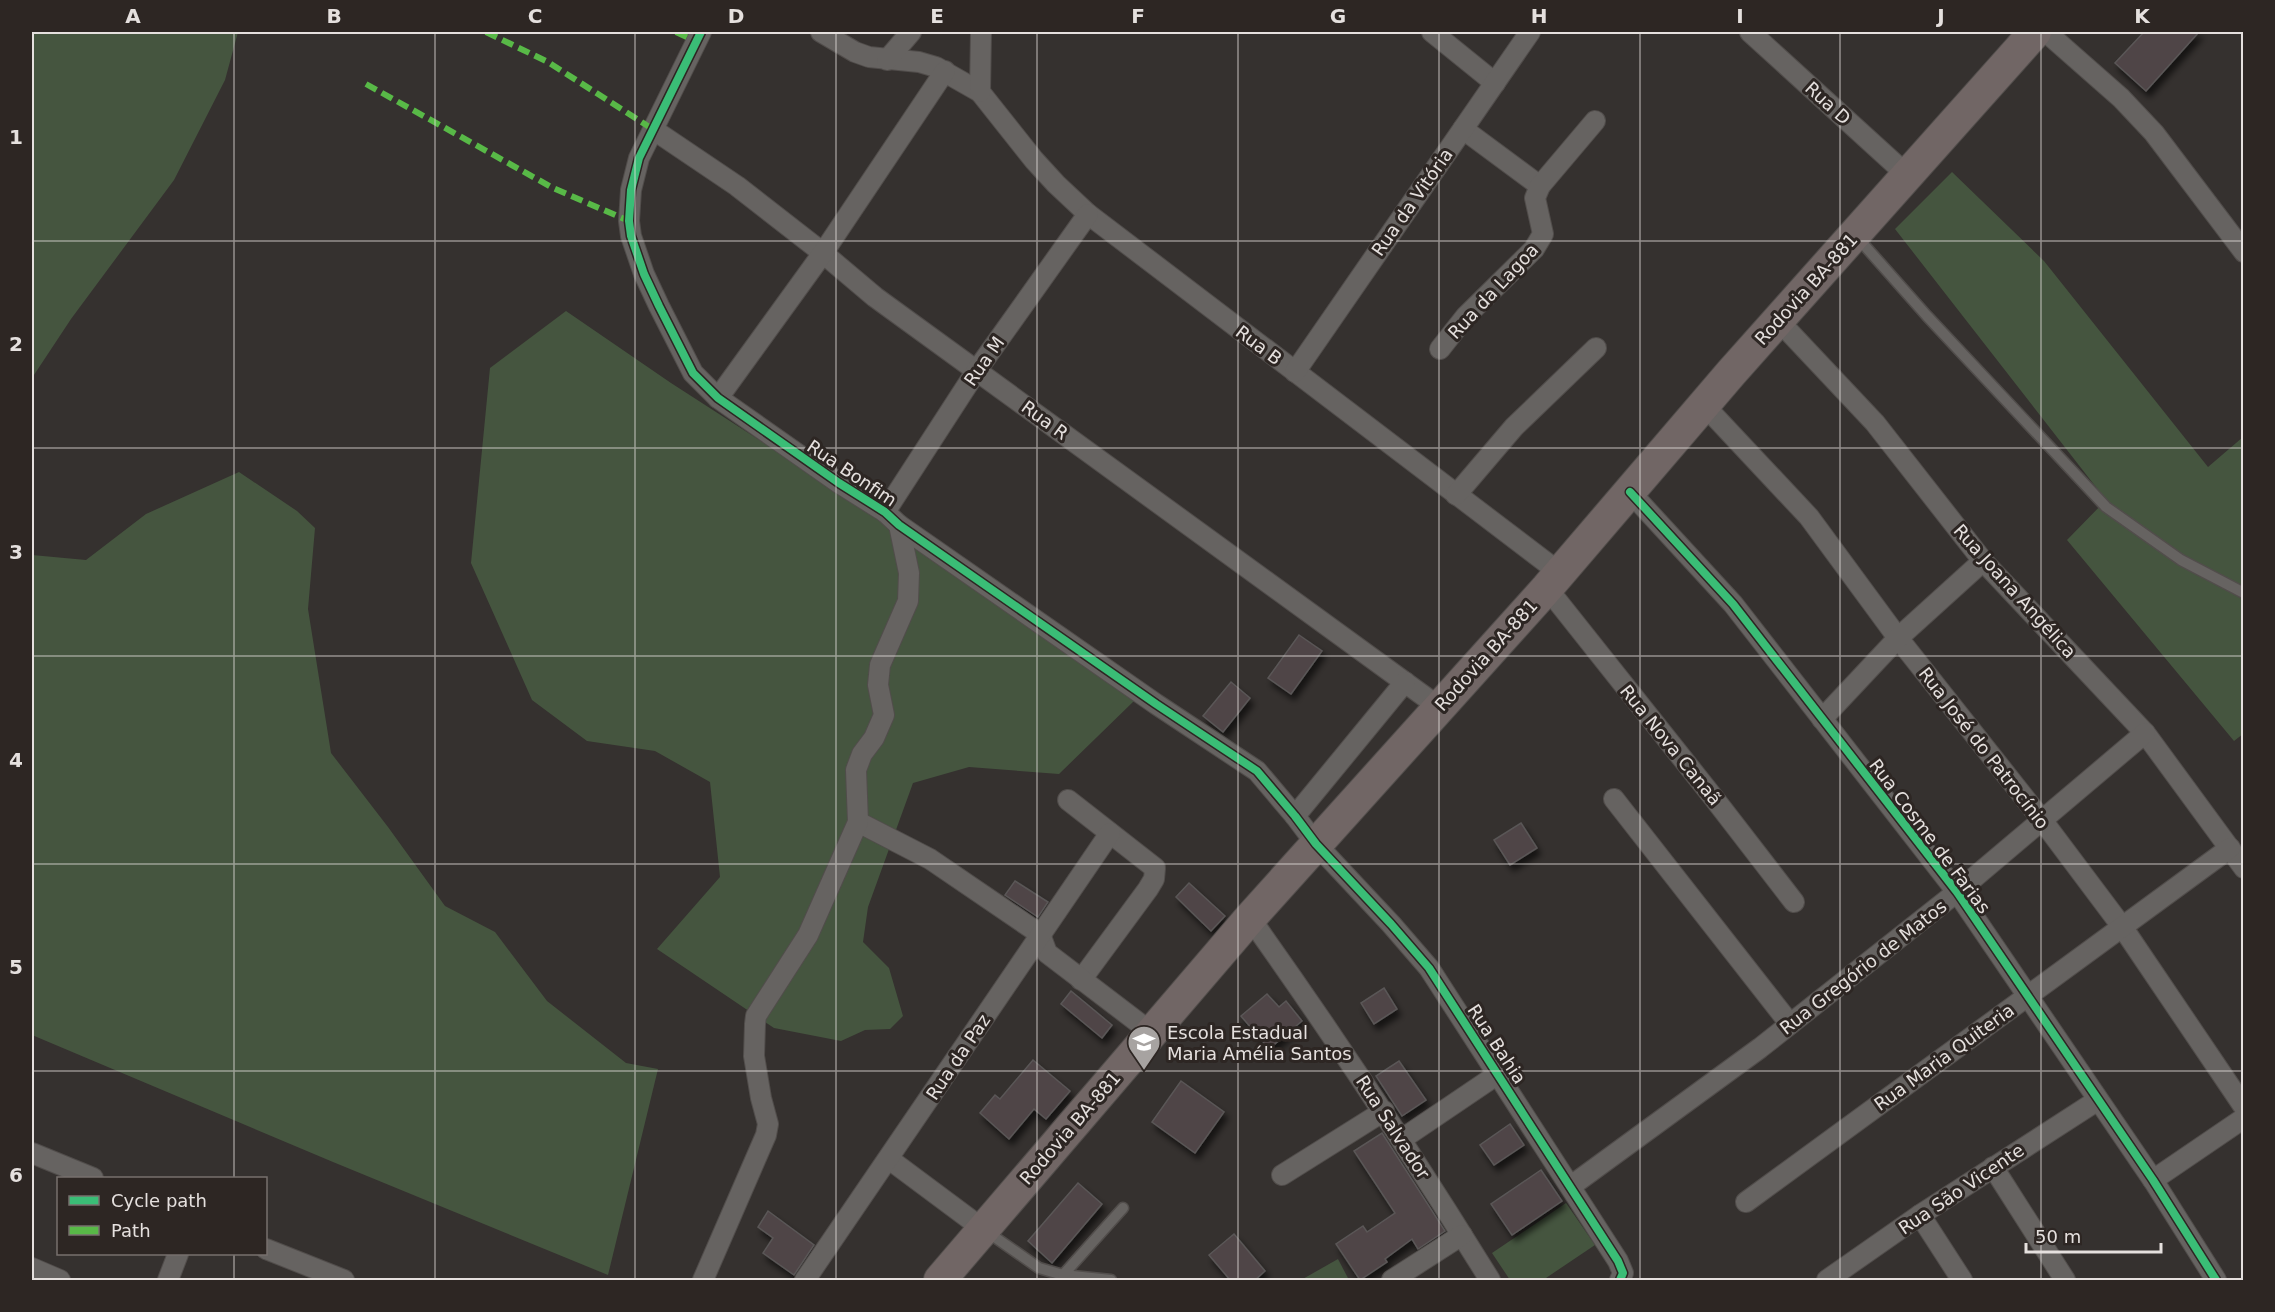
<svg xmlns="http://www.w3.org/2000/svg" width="2275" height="1312" font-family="'DejaVu Sans',sans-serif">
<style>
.green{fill:#45553f}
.building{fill:#4f4447;stroke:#5a5757;stroke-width:1.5;filter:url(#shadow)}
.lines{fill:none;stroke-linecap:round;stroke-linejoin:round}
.service-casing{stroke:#514d4b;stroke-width:13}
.minor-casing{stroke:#514d4b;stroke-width:22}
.primary-casing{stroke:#514d4b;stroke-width:34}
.service{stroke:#666361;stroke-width:10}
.minor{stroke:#666361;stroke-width:20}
.primary{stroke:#716665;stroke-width:32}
.quiet{stroke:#58b947;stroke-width:6;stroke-dasharray:12 6;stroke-linecap:butt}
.cycleway-casing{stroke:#2d2623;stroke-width:11}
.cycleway{stroke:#3abd76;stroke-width:8}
.grid{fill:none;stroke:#e5e0de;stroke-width:1.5;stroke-opacity:0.55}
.labels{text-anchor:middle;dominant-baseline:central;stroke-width:6;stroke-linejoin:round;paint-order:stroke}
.street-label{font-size:18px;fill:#e5e0de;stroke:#2d2623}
.poi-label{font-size:18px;fill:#e5e0de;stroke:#2d2623;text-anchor:start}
.neatline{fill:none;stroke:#e5e0de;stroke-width:2}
.grid-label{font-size:20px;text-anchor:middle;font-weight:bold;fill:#e5e0de}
</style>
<defs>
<filter id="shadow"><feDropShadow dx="3.5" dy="6" stdDeviation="3" flood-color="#0009"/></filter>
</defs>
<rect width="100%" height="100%" fill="#35312f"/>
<g class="green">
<polygon points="32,32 238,32 225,80 174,180 71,319 32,378"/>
<polygon points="1952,172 2044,261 2208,467 2243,437 2243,734 2234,741 2067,540 2106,500 1895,229"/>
<polygon points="566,311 671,383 865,508 1134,701 1059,774 969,767 913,783 868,907 863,942 889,968 903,1016 890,1029 865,1030 841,1041 774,1028 657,949 720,877 710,782 655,751 587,741 532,700 471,563 490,368"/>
<polygon points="239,472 297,511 315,528 308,609 331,753 388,827 445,906 495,932 547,1001 626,1063 658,1069 608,1275 333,1162 32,1035 32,555 86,560 146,514"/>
<polygon points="1566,1203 1595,1245 1543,1280 1510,1280 1492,1253"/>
<polygon points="1338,1259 1349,1280 1301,1280"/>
</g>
<g class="building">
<polygon points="2144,32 2199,32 2146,91 2115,63"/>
<polygon points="1299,635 1322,651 1291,694 1268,678"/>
<polygon points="1231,682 1250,698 1223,732 1203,716"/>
<polygon points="1521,823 1537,848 1510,865 1494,840"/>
<polygon points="1015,881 1048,902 1038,917 1005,895"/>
<polygon points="1189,883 1225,916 1211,931 1176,897"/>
<polygon points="1384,988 1397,1009 1374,1024 1361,1003"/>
<polygon points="1071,991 1112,1025 1102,1038 1061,1004"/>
<polygon points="1267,994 1279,1007 1286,1001 1302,1021 1269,1049 1241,1016"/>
<polygon points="1033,1060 1070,1091 1046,1119 1034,1109 1009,1139 980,1113 995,1095 1000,1099"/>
<polygon points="1399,1061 1426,1100 1402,1116 1376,1076"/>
<polygon points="1181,1081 1224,1112 1195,1153 1152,1122"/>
<polygon points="1510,1124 1524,1145 1494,1165 1480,1145"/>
<polygon points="1382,1133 1445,1231 1418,1249 1412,1239 1385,1259 1387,1262 1360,1280 1336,1244 1363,1226 1367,1232 1395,1213 1354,1151"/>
<polygon points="1541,1170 1562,1201 1512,1235 1491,1204"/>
<polygon points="1078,1183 1102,1204 1052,1263 1028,1241"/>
<polygon points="768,1211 814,1245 794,1275 763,1253 773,1238 758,1227"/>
<polygon points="1234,1234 1265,1271 1254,1281 1231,1281 1209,1255"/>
</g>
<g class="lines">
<g class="service-casing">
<g id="service">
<polyline points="1857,237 1927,316 2106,507 2181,560 2244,593"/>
<polyline points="986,1231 1039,1268 1063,1275 1111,1280"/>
<polyline points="1063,1275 1123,1208"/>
</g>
</g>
<g class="minor-casing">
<g id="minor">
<polyline points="701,32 639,158 631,190 629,221 631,236 644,274 659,306 693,373 718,398 839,483 885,512 899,525 1156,704 1257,771 1295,816 1316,844 1391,924 1429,968 1618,1261 1623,1273 1620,1280"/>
<polyline points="821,32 855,52 869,57 919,62 936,67 980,92 1034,160 1056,184 1088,214 1560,573"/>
<polyline points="1432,32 1495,83"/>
<polyline points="1750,32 1907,175"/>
<polyline points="2046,32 2121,98 2154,133 2244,252"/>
<polyline points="887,60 911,32"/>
<polyline points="980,92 981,32"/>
<polyline points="1463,129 1540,186"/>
<polyline points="654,130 737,186 823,253 875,297 1439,707"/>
<polyline points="1778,320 1875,423 1983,561 2145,733 2244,868"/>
<polyline points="1440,349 1466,316 1534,249 1543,234 1535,198 1540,186 1595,121"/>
<polyline points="1295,372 1530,32"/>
<polyline points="718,398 823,253 945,71"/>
<polyline points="1704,405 1809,517 1898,638 2042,820 2123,928 2244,1107"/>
<polyline points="1630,492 1733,604 1957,892 2153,1180 2216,1280"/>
<polyline points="1456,495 1514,427 1596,348"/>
<polyline points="885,512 977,370 1088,214"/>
<polyline points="1547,588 1713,797 1794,902"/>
<polyline points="1822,719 1898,638 1983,561"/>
<polyline points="1614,799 1790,1024"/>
<polyline points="1068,800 1155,868 1154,879 1148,889 1081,980"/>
<polyline points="1295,816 1405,682"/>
<polyline points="858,822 930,859 1040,934 1047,953 1152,1033"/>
<path d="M1250,918C1334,1036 1414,1157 1490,1280"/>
<polyline points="1402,1139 1498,1074"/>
<polyline points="32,1153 93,1178"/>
<polyline points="889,1159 983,1229"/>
<polyline points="1993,1167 2065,1280"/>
<polyline points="1282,1175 1384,1111"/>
<polyline points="2153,1180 2244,1118"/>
<polyline points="1571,1186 1760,1048 1957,892 2145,733"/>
<polyline points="1746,1202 2230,848"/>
<polyline points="1920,1215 1962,1280"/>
<polyline points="266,1249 344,1280"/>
<polyline points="32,1268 60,1280"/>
<polyline points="168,1280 178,1254"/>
<polyline points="703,1280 766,1135 768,1124 761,1098 754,1056 755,1024 756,1016 808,935 858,822 856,770 862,754 874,738 884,715 878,685 880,665 908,601 909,573 899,525"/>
<polyline points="805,1280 1110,833"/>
<polyline points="1392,1280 1462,1235"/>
<polyline points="1827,1280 1920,1215 2098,1100"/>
</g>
</g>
<g class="primary-casing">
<polyline id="primary" points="940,1280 1250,918 1547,588 1731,373 2035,32"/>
</g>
<use href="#service" class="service"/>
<use href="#minor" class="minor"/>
<use href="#primary" class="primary"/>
<g class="quiet">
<polyline points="486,32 548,62 654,130"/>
<polyline points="676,32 697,42"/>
<polyline points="366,84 553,188 629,221"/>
</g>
<g class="cycleway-casing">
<g id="cycleway">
<polyline points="701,32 639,158 631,190 629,221 631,236 644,274 659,306 693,373 718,398 839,483 885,512 899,525 1156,704 1257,771 1295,816 1316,844 1391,924 1429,968 1618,1261 1623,1273 1620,1280"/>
<polyline points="1630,492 1733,604 1957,892 2153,1180 2216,1280"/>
</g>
</g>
<use href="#cycleway" class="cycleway"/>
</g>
<path class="grid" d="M234,32V1178M435,32V1280M635,32V1280M836,32V1280M1037,32V1280M1238,32V1280M1439,32V1280M1640,32V1280M1840,32V1280M2041,32V1280M32,241H2244M32,448H2244M32,656H2244M32,864H2244M32,1071H2244M234,1254V1280"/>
<defs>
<g id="school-pin" transform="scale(1.725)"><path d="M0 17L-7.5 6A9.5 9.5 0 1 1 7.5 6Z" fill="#a7a3a1" stroke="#2d2623"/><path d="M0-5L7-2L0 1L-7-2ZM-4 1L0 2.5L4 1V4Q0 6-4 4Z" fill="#fff"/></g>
</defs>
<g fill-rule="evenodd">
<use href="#school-pin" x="1144" y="1042"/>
</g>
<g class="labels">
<g class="street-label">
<text transform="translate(1828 103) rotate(42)">Rua D</text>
<text transform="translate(1412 202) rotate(-55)">Rua da Vitória</text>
<text transform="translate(1806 289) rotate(-48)">Rodovia BA-881</text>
<text transform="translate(1493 291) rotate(-47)">Rua da Lagoa</text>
<text transform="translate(1259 345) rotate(37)">Rua B</text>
<text transform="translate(984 361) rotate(-55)">Rua M</text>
<text transform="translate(1045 420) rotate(36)">Rua R</text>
<text transform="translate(852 473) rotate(34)">Rua Bonfim</text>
<text transform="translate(2015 591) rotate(48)">Rua Joana Angélica</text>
<text transform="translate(1486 655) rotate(-48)">Rodovia BA-881</text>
<text transform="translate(1671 745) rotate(51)">Rua Nova Canaã</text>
<text transform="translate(1984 748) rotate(52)">Rua José do Patrocínio</text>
<text transform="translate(1930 836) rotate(53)">Rua Cosme de Farias</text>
<text transform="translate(1863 967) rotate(-38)">Rua Gregório de Matos</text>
<text transform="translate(1497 1044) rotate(57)">Rua Bahia</text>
<text transform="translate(958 1057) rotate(-56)">Rua da Paz</text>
<text transform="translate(1944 1057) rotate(-36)">Rua Maria Quiteria</text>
<text transform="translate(1393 1127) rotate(57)">Rua Salvador</text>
<text transform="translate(1070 1128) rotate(-49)">Rodovia BA-881</text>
<text transform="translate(1961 1189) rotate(-34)">Rua São Vicente</text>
</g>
<g class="poi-label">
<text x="1167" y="1032">Escola Estadual<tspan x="1167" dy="21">Maria Amélia Santos</tspan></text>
</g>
</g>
<rect width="2275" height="1312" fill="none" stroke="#2d2623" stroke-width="66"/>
<rect x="57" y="1177" width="210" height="78" fill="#2d2623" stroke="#77706e" stroke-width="1.5"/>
<rect x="69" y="1196" width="30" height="9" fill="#3abd76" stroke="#77706e" stroke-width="1.5"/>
<text x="111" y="1207" font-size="18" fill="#e5e0de">Cycle path</text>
<rect x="69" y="1226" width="30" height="9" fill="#58b947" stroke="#77706e" stroke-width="1.5"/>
<text x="111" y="1237" font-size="18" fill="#e5e0de">Path</text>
<path d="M2026 1243v9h135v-9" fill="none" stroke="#e5e0de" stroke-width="3"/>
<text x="2035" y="1243" font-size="18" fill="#e5e0de" stroke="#2d2623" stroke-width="4.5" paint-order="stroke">50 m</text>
<rect x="33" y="33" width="2209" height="1246" class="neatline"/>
<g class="grid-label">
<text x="133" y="23">A</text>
<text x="334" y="23">B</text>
<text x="535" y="23">C</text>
<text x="736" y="23">D</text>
<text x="937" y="23">E</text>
<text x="1138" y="23">F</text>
<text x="1338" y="23">G</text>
<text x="1539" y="23">H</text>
<text x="1740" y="23">I</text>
<text x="1941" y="23">J</text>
<text x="2142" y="23">K</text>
<text x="16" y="144">1</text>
<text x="16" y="351">2</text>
<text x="16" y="559">3</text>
<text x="16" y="767">4</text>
<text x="16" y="974">5</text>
<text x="16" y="1182">6</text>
</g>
</svg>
